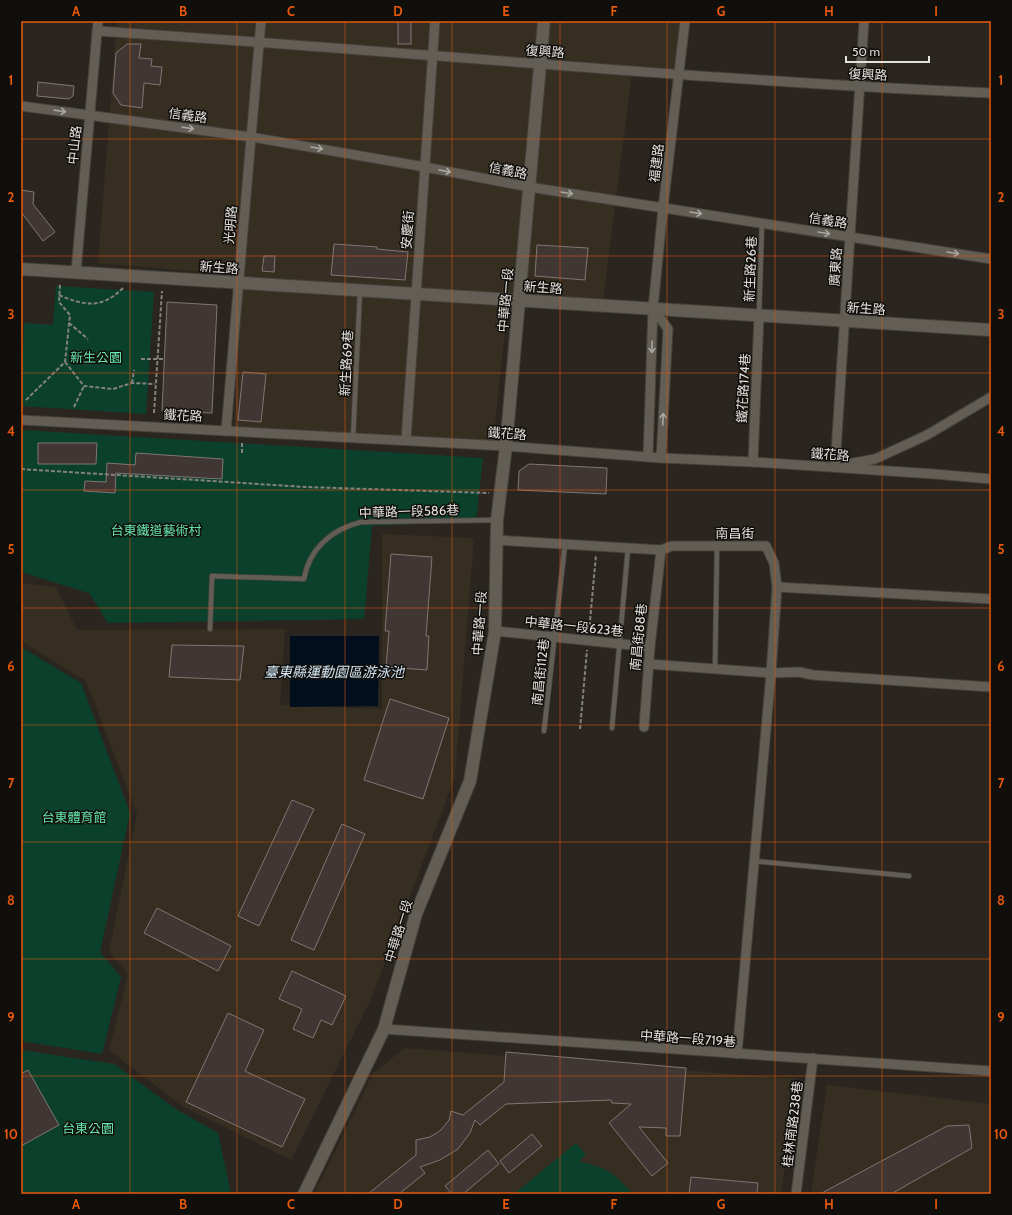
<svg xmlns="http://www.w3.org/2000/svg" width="1012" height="1215" font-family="Cabin,'Noto Sans TC',sans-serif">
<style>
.built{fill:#352e21}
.green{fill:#0b412c}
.water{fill:#000e1d}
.building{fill:#403734;stroke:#807673}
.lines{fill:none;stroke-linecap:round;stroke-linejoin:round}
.lane-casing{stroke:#44413b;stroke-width:6}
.street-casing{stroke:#44413b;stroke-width:11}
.secondary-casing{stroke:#44413b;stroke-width:14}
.path{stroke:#85827c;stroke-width:2;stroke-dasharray:4 2;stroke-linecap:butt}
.lane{stroke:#625e56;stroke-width:4.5}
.street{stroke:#625e56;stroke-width:9}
.secondary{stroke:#625e56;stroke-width:12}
.oneway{stroke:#aaa6a0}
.grid{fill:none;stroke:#e8590c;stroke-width:1;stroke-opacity:0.55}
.labels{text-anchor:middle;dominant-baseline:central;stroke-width:3;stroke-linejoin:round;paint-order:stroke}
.street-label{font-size:13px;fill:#e4e1dd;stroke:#110f0c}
.park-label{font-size:13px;fill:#64e5ac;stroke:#110f0c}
.water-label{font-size:14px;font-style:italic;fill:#d1e5f3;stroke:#110f0c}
.neatline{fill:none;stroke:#e8590c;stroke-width:1.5}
.grid-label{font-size:13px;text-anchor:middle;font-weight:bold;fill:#e8590c}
</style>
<rect width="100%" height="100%" fill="#2a261f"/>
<g class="built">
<polygon points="117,21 688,21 682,78 632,73 603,301 509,292 493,443 234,429 240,275 98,263"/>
<polygon points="382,534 474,538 455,777 372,997 291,1160 182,1106 109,1050 128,974 109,951 137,814 86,681 21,641 21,583 56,587 77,630 285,629 280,705 382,709"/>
<polygon points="405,1048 797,1079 781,1194 314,1194 373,1073"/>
<polygon points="827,1085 991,1104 991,1194 811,1194"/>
</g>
<g class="green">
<polygon points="56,286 154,292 146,414 21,406 24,323 53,325"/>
<polygon points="21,430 483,458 476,521 372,526 364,619 108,623 89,593 21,572"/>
<polygon points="21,647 81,683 130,813 100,952 121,977 102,1054 21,1041"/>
<polygon points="21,1050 114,1064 177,1110 218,1133 231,1194 21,1194"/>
<path d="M576,1143L586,1155L579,1161C608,1169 612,1171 633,1194H514Z"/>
</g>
<polygon class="water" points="290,636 379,636 378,706 290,707"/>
<g class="building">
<rect x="398" y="21" width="13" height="23"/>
<polygon points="127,44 141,44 139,58 152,59 151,66 162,67 160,85 144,83 142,108 121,105 113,93 116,53"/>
<polygon points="38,82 74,86 73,96 69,99 37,96"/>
<polygon points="21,190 34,192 33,204 55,232 43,241 21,212"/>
<polygon points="334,244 377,247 377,249 408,252 405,280 331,275"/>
<polygon points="537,245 588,248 585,280 535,276"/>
<polygon points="264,256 275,256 274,272 262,271"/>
<polygon points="167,302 217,305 212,413 162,411"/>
<polygon points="243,372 266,374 261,422 238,420"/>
<polygon points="38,443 97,443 96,464 38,464"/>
<polygon points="136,453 223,459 222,479 116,473 115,493 84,491 85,481 106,482 107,463 135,465"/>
<polygon points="529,464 607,468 606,494 518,490 519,471"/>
<polygon points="391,554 432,557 426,636 429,636 427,670 386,667 389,631 385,631"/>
<polygon points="172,645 244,646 240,680 169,677"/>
<polygon points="390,699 449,718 423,799 364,780"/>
<polygon points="292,800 314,809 259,926 238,916"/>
<polygon points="342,824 365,834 314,950 291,940"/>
<polygon points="157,908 231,946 218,971 144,933"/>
<polygon points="292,971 346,996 332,1025 321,1020 313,1038 293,1029 302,1009 279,999"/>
<polygon points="228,1013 264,1030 245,1071 305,1099 282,1147 186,1102"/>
<polygon points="506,1052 686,1068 680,1136 666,1136 666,1128 639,1127 668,1163 652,1176 609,1123 631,1104 612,1103 611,1100 506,1104 480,1125 475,1120 470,1133 458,1149 440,1160 420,1167 425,1173 399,1194 368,1194 416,1155 416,1140 430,1137 441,1130 449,1120 451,1111 463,1115 504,1082"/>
<polygon points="28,1070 59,1125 21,1146 21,1074"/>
<polygon points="969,1125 972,1148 891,1194 820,1194 947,1126"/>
<polygon points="532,1134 542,1146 509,1173 500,1161"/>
<polygon points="488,1150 499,1164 463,1194 452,1194 445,1186"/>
<polygon points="691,1177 758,1183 757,1194 689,1194"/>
</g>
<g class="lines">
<g class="lane-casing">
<g id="lane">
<polyline points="759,315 762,223"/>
<polyline points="353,438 360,291"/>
<path d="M210,629L212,576L304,579C309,549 332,529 361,522L497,520"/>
<polyline points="715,669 717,546"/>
<polyline points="612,728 628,548"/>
<polyline points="544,731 565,544"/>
<polyline points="754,861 909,876"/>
</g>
</g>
<g class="street-casing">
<g id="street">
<path d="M97,31C395,50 693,80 991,93"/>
<polyline points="21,106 251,137 425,167 529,187 991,259"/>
<polyline points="76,272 98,21"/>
<polyline points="653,308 668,329 661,458"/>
<polyline points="21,420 506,446 661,458 753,462 934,474 991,479"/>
<polyline points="226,431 261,21"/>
<polyline points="406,440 435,21"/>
<polyline points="648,457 653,308 663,208 685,21"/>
<polyline points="753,462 759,315"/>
<polyline points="848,464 875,459 927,435 991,397"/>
<polyline points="835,467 864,21"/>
<polyline points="496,540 661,550 672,546 766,546 774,563 777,587 771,673 737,1054"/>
<polyline points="777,587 991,599"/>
<polyline points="495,631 650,647"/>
<polyline points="648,664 771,673 799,672 813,675 991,687"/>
<polyline points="644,727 650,647 661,550"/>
<polyline points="384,1029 991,1071"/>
<polyline points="796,1194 813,1058"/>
</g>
</g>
<g class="secondary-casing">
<g id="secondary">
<polyline points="21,269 991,330"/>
<polyline points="304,1194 384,1029 416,914 470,781 495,631 497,520 506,446 544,21"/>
</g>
</g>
<g class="path">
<path d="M59,295C85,306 102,309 123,288"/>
<polyline points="69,323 88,339"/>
<polyline points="141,359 165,359"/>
<polyline points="65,362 84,386 113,389 132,383 155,384"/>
<polyline points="132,383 134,370"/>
<polyline points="26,400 65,362 70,315 59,302 60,284"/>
<polyline points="74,407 84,386"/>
<polyline points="154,413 162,291"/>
<polyline points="242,453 242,442"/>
<polyline points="21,469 306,487 489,493"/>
<polyline points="589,632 596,555"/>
<polyline points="580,729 587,650"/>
</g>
<use href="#lane" class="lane"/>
<use href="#street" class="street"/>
<use href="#secondary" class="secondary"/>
</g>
<defs><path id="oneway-shaft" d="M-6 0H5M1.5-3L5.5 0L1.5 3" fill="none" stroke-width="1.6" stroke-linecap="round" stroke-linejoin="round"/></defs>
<g class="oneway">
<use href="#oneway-shaft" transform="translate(60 111) rotate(8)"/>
<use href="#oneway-shaft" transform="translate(188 128) rotate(8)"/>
<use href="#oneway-shaft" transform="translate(317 148) rotate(10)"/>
<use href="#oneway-shaft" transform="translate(445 171) rotate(11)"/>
<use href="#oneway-shaft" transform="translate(567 193) rotate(9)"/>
<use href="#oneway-shaft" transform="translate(696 213) rotate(9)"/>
<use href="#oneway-shaft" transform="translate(824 233) rotate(9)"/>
<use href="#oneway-shaft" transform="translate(953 253) rotate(9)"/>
<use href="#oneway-shaft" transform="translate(652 347) rotate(92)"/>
<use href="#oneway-shaft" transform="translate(663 419) rotate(-87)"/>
</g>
<path class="grid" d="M130,21V1194M237,21V1194M345,21V1194M452,21V1194M560,21V1194M667,21V1194M775,21V1194M882,21V1194M21,139H991M21,256H991M21,373H991M21,490H991M21,608H991M21,725H991M21,842H991M21,959H991M21,1076H991"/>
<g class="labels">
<g class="street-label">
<text transform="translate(545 51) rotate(4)">復興路</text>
<text transform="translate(868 74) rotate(3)">復興路</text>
<text transform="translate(188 115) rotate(8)">信義路</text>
<text transform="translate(74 145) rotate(-84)">中山路</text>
<text transform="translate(656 163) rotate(-83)">福建路</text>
<text transform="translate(508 170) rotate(11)">信義路</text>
<text transform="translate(828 220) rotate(9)">信義路</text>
<text transform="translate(230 225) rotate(-85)">光明路</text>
<text transform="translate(407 230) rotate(-86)">安慶街</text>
<text transform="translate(219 267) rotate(4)">新生路</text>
<text transform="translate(835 267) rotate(-86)">廣東路</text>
<text transform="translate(750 269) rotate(-88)">新生路26巷</text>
<text transform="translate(543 287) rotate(4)">新生路</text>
<text transform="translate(505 300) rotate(-85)">中華路一段</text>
<text transform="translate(866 308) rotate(4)">新生路</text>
<text transform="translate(346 363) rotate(-87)">新生路69巷</text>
<text transform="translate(743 388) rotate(-87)">鐵花路174巷</text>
<text transform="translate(183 415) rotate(3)">鐵花路</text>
<text transform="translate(507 433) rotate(4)">鐵花路</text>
<text transform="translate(830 454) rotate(4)">鐵花路</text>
<text transform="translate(409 511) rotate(-2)">中華路一段586巷</text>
<text x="735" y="533">南昌街</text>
<text transform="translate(479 623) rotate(-86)">中華路一段</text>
<text transform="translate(574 626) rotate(6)">中華路一段623巷</text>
<text transform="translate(638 637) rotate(-84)">南昌街88巷</text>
<text transform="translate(540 672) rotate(-84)">南昌街112巷</text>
<text transform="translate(398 931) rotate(-73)">中華路一段</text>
<text transform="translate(688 1038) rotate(4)">中華路一段719巷</text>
<text transform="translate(792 1124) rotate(-83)">桂林南路238巷</text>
</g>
<g class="park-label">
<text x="96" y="357">新生公園</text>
<text x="156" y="530">台東鐵道藝術村</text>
<text x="74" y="817">台東體育館</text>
<text x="88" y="1128">台東公園</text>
</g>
<g class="water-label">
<text x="334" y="672">臺東縣運動園區游泳池</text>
</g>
</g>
<rect width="1012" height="1215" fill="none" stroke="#110f0c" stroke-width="44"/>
<path d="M846 56v6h83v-6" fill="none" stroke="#e4e1dd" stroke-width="2"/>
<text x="852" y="56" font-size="12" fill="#e4e1dd" stroke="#110f0c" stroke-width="3" paint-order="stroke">50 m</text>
<rect x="22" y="22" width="968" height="1171" class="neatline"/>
<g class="grid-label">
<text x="76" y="16">A</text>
<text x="183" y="16">B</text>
<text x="291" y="16">C</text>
<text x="398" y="16">D</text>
<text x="506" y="16">E</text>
<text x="614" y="16">F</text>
<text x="721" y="16">G</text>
<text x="829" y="16">H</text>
<text x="936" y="16">I</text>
<text x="11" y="85">1</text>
<text x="1001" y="85">1</text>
<text x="11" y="202">2</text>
<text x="1001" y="202">2</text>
<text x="11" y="319">3</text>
<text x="1001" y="319">3</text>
<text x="11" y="436">4</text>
<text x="1001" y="436">4</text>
<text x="11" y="554">5</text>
<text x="1001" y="554">5</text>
<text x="11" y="671">6</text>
<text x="1001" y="671">6</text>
<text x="11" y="788">7</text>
<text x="1001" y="788">7</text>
<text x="11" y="905">8</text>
<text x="1001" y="905">8</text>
<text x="11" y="1022">9</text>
<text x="1001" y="1022">9</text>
<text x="11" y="1139">10</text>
<text x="1001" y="1139">10</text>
<text x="76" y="1209">A</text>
<text x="183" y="1209">B</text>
<text x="291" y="1209">C</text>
<text x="398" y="1209">D</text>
<text x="506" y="1209">E</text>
<text x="614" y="1209">F</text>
<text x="721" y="1209">G</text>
<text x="829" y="1209">H</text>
<text x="936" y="1209">I</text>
</g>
</svg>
